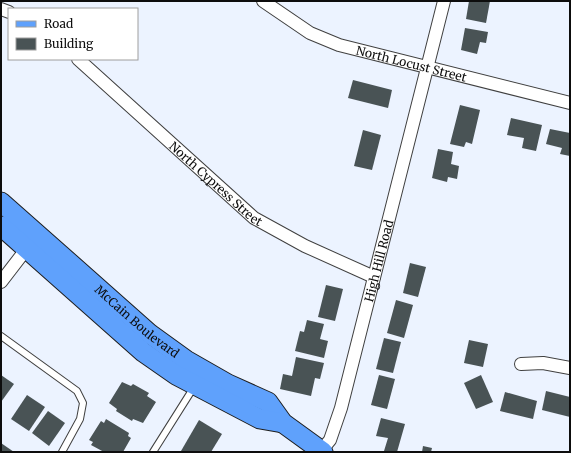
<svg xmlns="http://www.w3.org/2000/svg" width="571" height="453" font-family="Merriweather,serif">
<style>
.building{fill:#495355}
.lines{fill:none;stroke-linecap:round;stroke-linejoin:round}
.service-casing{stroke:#404040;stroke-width:8}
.minor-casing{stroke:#404040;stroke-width:14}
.primary-casing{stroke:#1e1e1e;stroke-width:21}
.service{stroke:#fff;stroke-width:6}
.minor{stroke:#fff;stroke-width:12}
.primary{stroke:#5fa1fc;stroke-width:19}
.labels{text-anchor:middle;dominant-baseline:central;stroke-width:4;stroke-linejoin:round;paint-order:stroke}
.street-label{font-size:12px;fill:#0d0d0d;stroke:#fff}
</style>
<rect width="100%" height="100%" fill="#ecf3ff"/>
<g class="building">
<polygon points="469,1 490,1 486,23 466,19"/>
<polygon points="465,28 488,32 486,43 480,42 477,54 461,50"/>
<polygon points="353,80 392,90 388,108 348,98"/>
<polygon points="460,105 480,110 472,144 466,142 464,147 450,144"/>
<polygon points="511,118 542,125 536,151 522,148 524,138 507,135"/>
<polygon points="550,129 570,133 570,156 560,154 562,148 546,144"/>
<polygon points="363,130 381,135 372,170 354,166"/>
<polygon points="438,149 453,152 451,164 459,166 457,179 448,177 447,182 432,178"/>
<polygon points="410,263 426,267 418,297 403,293"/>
<polygon points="326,285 343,289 335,321 318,317"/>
<polygon points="396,300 413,305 404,338 387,333"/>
<polygon points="307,320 324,324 320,339 328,341 324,358 295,351 300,331 304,332"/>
<polygon points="384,338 401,342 393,373 376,369"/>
<polygon points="469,340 488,344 483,367 464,363"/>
<polygon points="296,357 324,363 320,379 315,378 311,396 280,389 283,374 292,376"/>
<polygon points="1,375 14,384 1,402"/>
<polygon points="379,375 395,379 387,409 371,405"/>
<polygon points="481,375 493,402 476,409 464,383"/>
<polygon points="122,382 131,386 133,384 149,393 147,396 156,402 143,423 133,419 132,421 116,411 117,409 109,403"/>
<polygon points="546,391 570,397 570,417 542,410"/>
<polygon points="505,392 537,401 533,419 500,411"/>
<polygon points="27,395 45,407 29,431 11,419"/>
<polygon points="48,411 65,423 49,446 32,433"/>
<polygon points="381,418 405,424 397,452 384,451 388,438 376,436"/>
<polygon points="106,419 129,433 128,436 131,438 123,452 104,452 91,445 93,442 89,440 101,421 104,423"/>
<polygon points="199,420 222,434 211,452 183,452 181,451"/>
<polygon points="1,443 14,452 1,452"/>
<polygon points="423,446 432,448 431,452 422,452"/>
</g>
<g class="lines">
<g class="service-casing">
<g id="service">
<polyline points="1,336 77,391 83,403 80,419 62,452"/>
<polyline points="153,452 194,387"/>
</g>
</g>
<g class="minor-casing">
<g id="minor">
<path id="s1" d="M263,1L310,33L339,45L570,103"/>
<polyline points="1,9 9,12"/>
<path id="s2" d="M78,59L254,218L305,246L374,277"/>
<polyline points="1,282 31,243"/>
<polyline points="521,364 543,363 570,368"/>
<path id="s3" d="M321,451L330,440L341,408L444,1"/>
</g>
</g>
<g class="primary-casing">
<g id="primary">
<path id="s4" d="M1,202L150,334L186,360L228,384L268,402L283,423L323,452"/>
<polyline points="1,226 143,352 176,375 260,419 283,423"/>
</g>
</g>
<use href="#service" class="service"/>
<use href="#minor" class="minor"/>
<use href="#primary" class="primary"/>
</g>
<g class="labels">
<g class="street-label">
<text stroke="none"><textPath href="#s1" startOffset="163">North Locust Street</textPath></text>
<text stroke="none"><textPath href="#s2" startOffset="186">North Cypress Street</textPath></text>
<text stroke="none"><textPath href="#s3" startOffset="200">High Hill Road</textPath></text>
<text stroke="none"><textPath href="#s4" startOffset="181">McCain Boulevard</textPath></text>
</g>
</g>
<rect width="571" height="453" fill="none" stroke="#0d0d0d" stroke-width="4"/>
<rect x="8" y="8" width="130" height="52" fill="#ffffff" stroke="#9e9e9e"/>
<rect x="16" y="21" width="20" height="6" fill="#5fa1fc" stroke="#9e9e9e"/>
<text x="44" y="28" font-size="12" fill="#0d0d0d">Road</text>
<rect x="16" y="38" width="20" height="12" fill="#495355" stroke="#9e9e9e"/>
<text x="44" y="48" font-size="12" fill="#0d0d0d">Building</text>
</svg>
